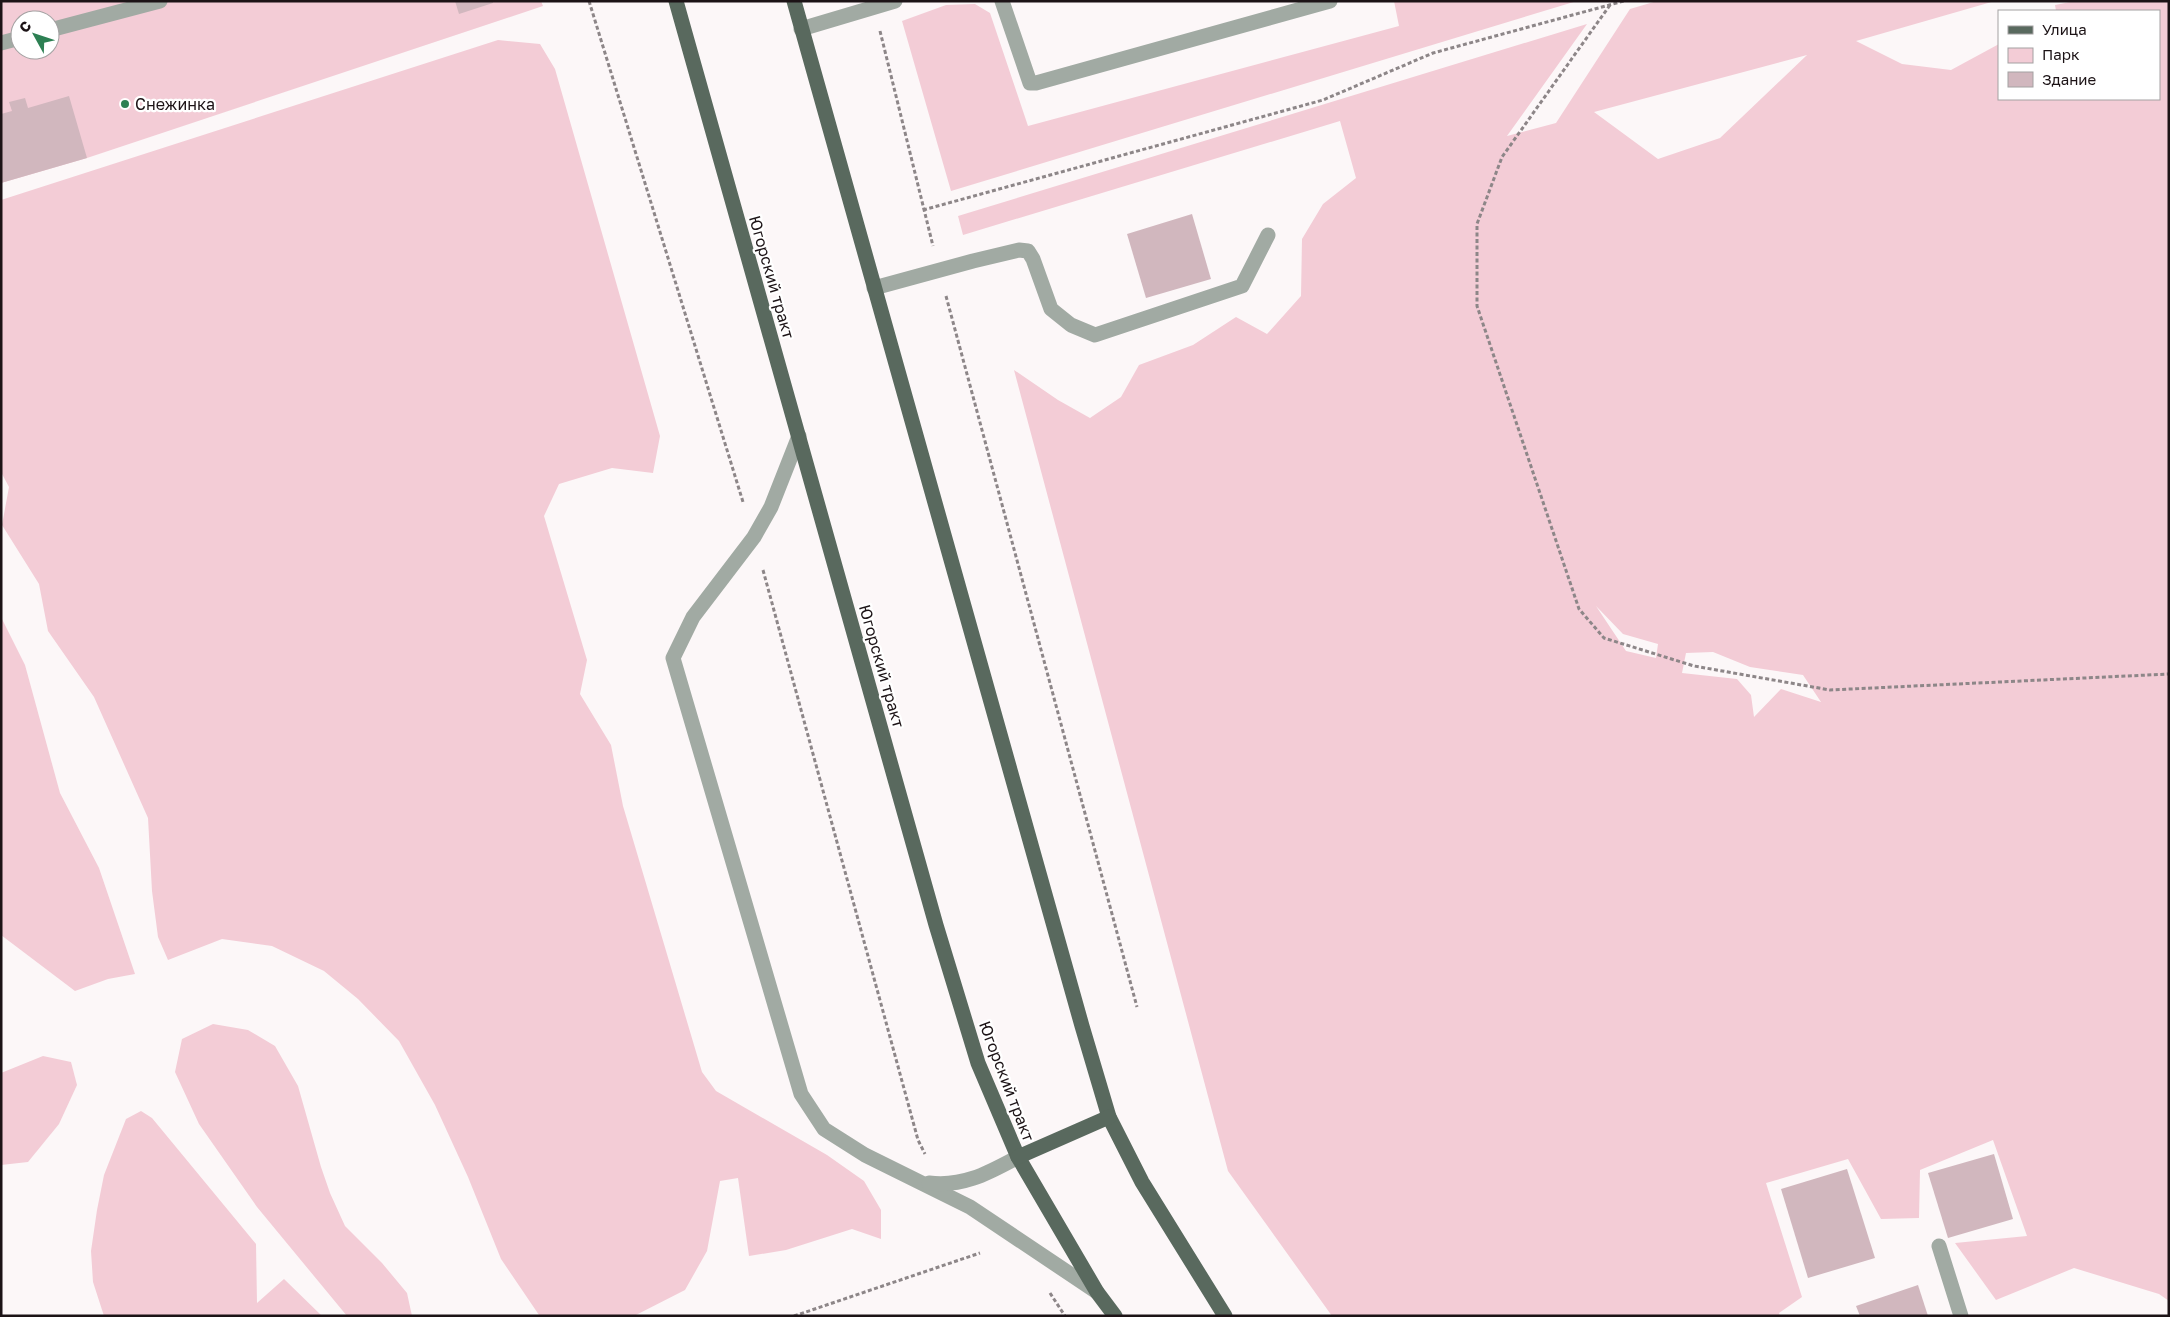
<svg xmlns="http://www.w3.org/2000/svg" width="2170" height="1317" font-family="'Golos Text',sans-serif">
<style>
.green{fill:#f3ccd6;fill-rule:evenodd}
.building{fill:#d1b7be}
.lines{fill:none;stroke-linecap:round;stroke-linejoin:round}
.path{stroke:#8d8688;stroke-width:3;stroke-dasharray:4 2.5;stroke-linecap:butt}
.lane{stroke:#a1aaa3;stroke-width:15}
.primary{stroke:#59695e;stroke-width:15}
.poi-dot{fill:#2d8053;stroke:#fff;stroke-width:2}
.labels{text-anchor:middle;dominant-baseline:central;stroke-width:4.5;stroke-linejoin:round;paint-order:stroke}
.poi-label{font-size:16px;fill:#1c1316;stroke:#fff;text-anchor:start}
.street-label{font-size:16px;fill:#1c1316;stroke:#fff}
</style>
<rect width="100%" height="100%" fill="#fcf7f8"/>
<g class="green">
<path d="M1,1H541L543,6L87,158L1,183ZM20,20H50V50H20Z"/>
<polygon points="1394,1 1577,1 951,191 902,21 946,5 975,4 990,13 1028,126 1399,26"/>
<path d="M1657,1H1995L1856,41L1902,64L1951,70L1999,44V99H2159V11H2056L2055,5L2075,1H2169V1301L2159,1294L2074,1268L1996,1300L1955,1243L2027,1236L1993,1140L1920,1170L1919,1218L1881,1219L1848,1159L1766,1183L1802,1297L1779,1313L1780,1316H1332L1228,1171L1014,370L1058,400L1090,418L1121,397L1139,365L1193,345L1236,317L1267,334L1301,296L1302,239L1323,204L1356,178L1340,121L963,235L958,216L1587,24L1507,136L1556,123L1630,9ZM1807,55L1720,138L1658,159L1594,112ZM1596,606L1623,634L1658,644L1656,658L1626,651ZM1713,652L1750,667L1803,675L1821,702L1781,689L1754,717L1751,695L1737,679L1682,673L1686,653Z"/>
<polygon points="498,40 540,44 555,69 660,436 653,473 612,468 559,484 544,516 587,660 580,694 611,745 623,806 702,1072 716,1091 827,1155 864,1181 881,1210 881,1239 852,1229 786,1250 749,1256 738,1178 720,1181 707,1251 685,1290 634,1316 539,1315 501,1259 468,1177 435,1105 399,1041 358,999 324,971 272,946 222,939 168,960 158,937 152,891 148,818 94,697 48,631 39,584 2,525 9,487 1,472 1,200"/>
<polygon points="1,617 25,665 60,793 99,868 135,974 108,979 75,991 1,935"/>
<polygon points="213,1024 248,1030 275,1046 298,1086 321,1167 330,1193 345,1226 382,1263 407,1293 412,1316 347,1316 257,1207 199,1124 175,1072 182,1039"/>
<polygon points="43,1056 71,1062 77,1085 59,1124 28,1162 1,1165 1,1073"/>
<polygon points="141,1111 152,1118 256,1244 257,1303 284,1279 322,1316 104,1316 93,1282 91,1251 97,1210 104,1175 126,1119"/>
</g>
<g class="building">
<polygon points="455,1 493,1 493,3 459,14"/>
<polygon points="69,96 87,158 1,183 1,114 12,111 9,102 25,98 28,108"/>
<polygon points="1192,214 1211,279 1146,298 1127,234"/>
<polygon points="1994,1154 2013,1219 1948,1238 1928,1173"/>
<polygon points="1847,1169 1875,1258 1808,1278 1781,1189"/>
<polygon points="1918,1285 1928,1316 1860,1316 1856,1306"/>
</g>
<g class="lines">
<g class="path">
<polyline points="589,1 743,502"/>
<polyline points="1610,5 1502,157 1477,224 1477,306 1579,609 1604,638 1694,666 1830,690 2169,674"/>
<polyline points="880,31 933,246"/>
<polyline points="923,210 1323,100 1433,53 1624,1"/>
<polyline points="946,296 1137,1007"/>
<polyline points="763,570 918,1140 925,1154"/>
<polyline points="1050,1293 1065,1316"/>
<polyline points="794,1316 980,1253"/>
</g>
<g class="lane">
<polyline points="1002,1 1030,83 1036,83 1330,1"/>
<polyline points="801,29 895,1"/>
<polyline points="50,30 160,1"/>
<polyline points="1,43 20,38"/>
<polyline points="874,288 973,261 1019,250 1028,251 1033,259 1051,309 1071,325 1095,335 1242,286 1268,235"/>
<polyline points="799,436 771,507 754,537 693,617 673,658 801,1094 824,1129 865,1155 970,1207 1097,1292"/>
<path d="M929,1183C964,1187 988,1173 1018,1157"/>
<polyline points="1939,1246 1961,1316"/>
</g>
<g class="primary">
<polyline points="676,1 936,925 978,1063 1018,1157 1097,1292 1115,1316"/>
<polyline points="794,1 1082,1026 1109,1117 1142,1182 1225,1316"/>
<polyline points="1018,1157 1109,1117"/>
</g>
</g>
<circle class="poi-dot" cx="125" cy="104" r="5"/>
<g class="labels">
<g class="poi-label">
<text x="135" y="104">Снежинка</text>
</g>
<g class="street-label">
<text transform="translate(772 277) rotate(74)">Югорский тракт</text>
<text transform="translate(882 666) rotate(74)">Югорский тракт</text>
<text transform="translate(1007 1081) rotate(69)">Югорский тракт</text>
</g>
</g>
<rect width="2170" height="1317" fill="none" stroke="#1c1316" stroke-width="5"/>
<rect x="1998" y="10" width="162" height="90" fill="#ffffff" stroke="#a4a1a2"/>
<rect x="2008" y="26" width="25" height="8" fill="#59695e" stroke="#a4a1a2"/>
<text x="2042" y="35" font-size="15" fill="#1c1316">Улица</text>
<rect x="2008" y="48" width="25" height="15" fill="#f3ccd6" stroke="#a4a1a2"/>
<text x="2042" y="60" font-size="15" fill="#1c1316">Парк</text>
<rect x="2008" y="72" width="25" height="15" fill="#d1b7be" stroke="#a4a1a2"/>
<text x="2042" y="85" font-size="15" fill="#1c1316">Здание</text>
<g transform="translate(35 35) rotate(310)"><circle r="24" fill="#ffffff" stroke="#a4a1a2"/>
<path d="M0-4L9 19L0 12L-9 19Z" fill="#2d8053"/>
<text y="-8" font-size="14" font-weight="bold" text-anchor="middle" fill="#1c1316">С</text>
</g>
</svg>
